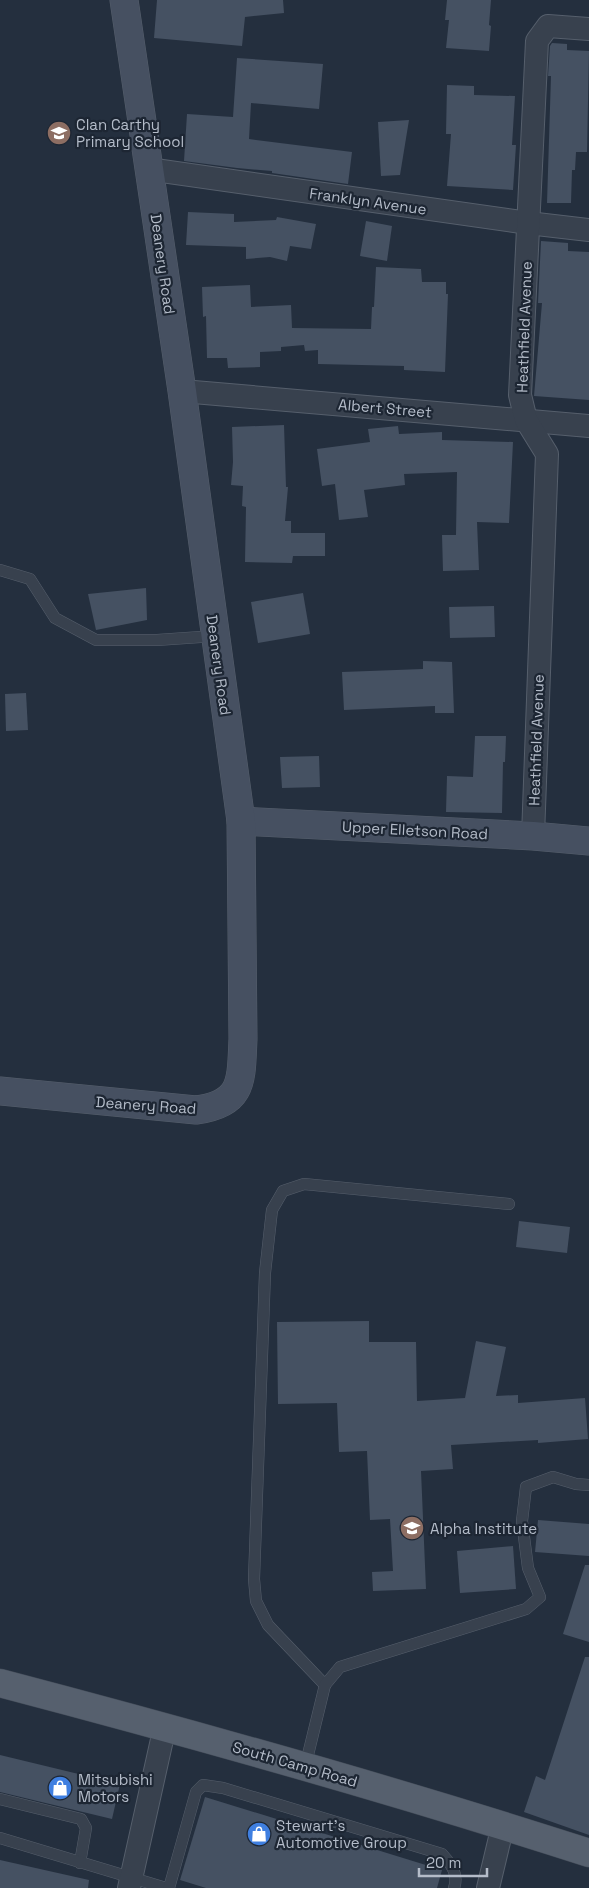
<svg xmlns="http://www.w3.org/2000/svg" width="589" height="1888" font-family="'Space Grotesk',sans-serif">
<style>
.building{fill:#455162}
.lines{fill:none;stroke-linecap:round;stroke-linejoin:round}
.lane-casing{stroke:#565f6c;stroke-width:12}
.street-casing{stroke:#565f6c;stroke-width:24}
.secondary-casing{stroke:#565f6c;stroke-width:29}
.primary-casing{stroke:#414a57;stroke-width:29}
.lane{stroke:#38414e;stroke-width:11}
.street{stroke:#38414e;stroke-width:22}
.secondary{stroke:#465061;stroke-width:28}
.primary{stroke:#56606e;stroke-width:28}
.labels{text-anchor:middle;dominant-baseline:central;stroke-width:4.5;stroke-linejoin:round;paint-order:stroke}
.poi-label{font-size:15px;fill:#b4bcc9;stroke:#1d2633;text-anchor:start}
.street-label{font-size:15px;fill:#b4bcc9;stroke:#1d2633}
</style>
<rect width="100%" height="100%" fill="#242f3e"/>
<g class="building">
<polygon points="157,0 283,0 284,13 245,17 242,46 154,38"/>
<polygon points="447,0 491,0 489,25 491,26 489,51 446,48 449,20 445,20"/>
<polygon points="552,43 567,44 567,50 589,51 587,152 576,152 575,170 572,170 571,203 547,203 551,76 548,76 550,46"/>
<polygon points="237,58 323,64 319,109 251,103 249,139 352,152 348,184 272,173 272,171 237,168 184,161 187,114 233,117"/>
<polygon points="447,85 474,86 474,95 515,96 512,145 516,145 513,190 447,186 451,134 446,134"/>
<polygon points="409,120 400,175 381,176 378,122"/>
<polygon points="188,212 234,214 234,222 276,220 277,217 316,224 311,249 290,246 287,261 270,257 246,259 246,247 186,245"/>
<polygon points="366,221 392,226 387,261 360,256"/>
<polygon points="541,241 568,243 568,251 589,252 589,400 534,396 542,303 538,303"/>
<polygon points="376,267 421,269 422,282 446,282 446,294 448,294 445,372 404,370 404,366 318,364 318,350 305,351 304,345 281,347 281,351 260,352 260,367 228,368 227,358 207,358 206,316 203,317 202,287 250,285 251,307 291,305 292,328 371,329 372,307 374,307"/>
<polygon points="284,425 286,487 288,487 285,521 291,521 291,533 325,533 325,556 293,556 292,563 245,562 246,507 242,506 243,486 231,485 233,462 232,427"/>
<polygon points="398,426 399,434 442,432 442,440 513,442 509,523 477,522 479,570 443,571 442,535 456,535 457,472 404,474 405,485 364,490 368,517 339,520 335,484 322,486 317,449 370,442 368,429"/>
<polygon points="146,588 147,620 96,630 88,594"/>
<polygon points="303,593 310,634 258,643 251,602"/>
<polygon points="494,606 495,637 450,638 449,607"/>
<polygon points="423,661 452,662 454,713 435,713 435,706 344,710 342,672 423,669"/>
<polygon points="26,693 28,730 6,731 5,694"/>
<polygon points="475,736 506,736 505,762 503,762 502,813 446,812 447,776 473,777"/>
<polygon points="319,756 320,787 282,788 280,757"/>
<polygon points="519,1221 570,1227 567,1253 516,1247"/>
<polygon points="369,1321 369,1342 416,1342 417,1401 465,1398 476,1341 506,1347 496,1396 518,1395 518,1403 585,1398 588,1439 538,1443 538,1440 451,1445 453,1469 421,1471 426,1589 373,1591 372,1572 393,1571 390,1519 370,1520 367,1451 339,1452 337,1403 278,1404 277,1322"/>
<polygon points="538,1520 589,1524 589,1556 535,1552"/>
<polygon points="513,1546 516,1589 460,1593 457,1551"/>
<polygon points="585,1565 589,1565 589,1642 563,1634"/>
<polygon points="585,1657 589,1657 589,1835 524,1812 536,1776 545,1780"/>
<polygon points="0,1755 120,1784 112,1819 0,1792"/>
<polygon points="205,1797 442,1870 437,1888 206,1888 180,1880"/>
<polygon points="0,1860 89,1880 88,1888 0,1888"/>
</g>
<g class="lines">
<g class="lane-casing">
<g id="lane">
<polyline points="0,570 30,579 55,618 96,640 157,640 215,636"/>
<polyline points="325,1685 268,1625 256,1601 254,1579 265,1273 272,1210 283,1191 304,1184 509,1204"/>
<polyline points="305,1767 325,1685 340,1667 526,1609 540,1597 528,1568 522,1521 526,1487 553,1477 576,1484 589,1485"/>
<polyline points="0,1799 81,1819 86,1828 80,1863"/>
<polyline points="0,1838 166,1888"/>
<path d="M169,1888L196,1792L203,1785L223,1788L442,1854C451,1864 459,1874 454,1888"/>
</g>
</g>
<g class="street-casing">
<g id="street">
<polyline points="148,169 528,223 589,230"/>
<polyline points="182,391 589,426"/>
<polyline points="533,836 547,454 526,420 520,395 537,41 548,26 589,29"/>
<polyline points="129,1888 165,1726"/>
<polyline points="488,1888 503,1825"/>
</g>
</g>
<g class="secondary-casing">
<g id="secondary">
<polyline points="241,821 533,836 589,841"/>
<path d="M0,1091L196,1110C244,1104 241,1080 243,1039L241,821L182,391L124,0"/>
</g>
</g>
<g class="primary-casing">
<path id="primary" d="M0,1683C198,1735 394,1790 589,1853"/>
</g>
<use href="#lane" class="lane"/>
<use href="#street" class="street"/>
<use href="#secondary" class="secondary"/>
<use href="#primary" class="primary"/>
</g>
<defs>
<g id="school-disc" transform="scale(1.25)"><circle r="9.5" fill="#8d6e63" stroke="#1d2633"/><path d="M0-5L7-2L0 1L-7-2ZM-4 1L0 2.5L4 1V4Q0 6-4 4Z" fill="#fff"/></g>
<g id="shop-disc" transform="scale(1.25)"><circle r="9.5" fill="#3f7fe0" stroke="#1d2633"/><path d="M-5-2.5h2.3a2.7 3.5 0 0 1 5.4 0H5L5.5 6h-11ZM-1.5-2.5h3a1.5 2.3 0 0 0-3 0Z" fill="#fff"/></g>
</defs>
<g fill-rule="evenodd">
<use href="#school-disc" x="59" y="133"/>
<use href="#school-disc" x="412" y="1528"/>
<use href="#shop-disc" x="60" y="1788"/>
<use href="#shop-disc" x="259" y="1834"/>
</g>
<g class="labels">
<g class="poi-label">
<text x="76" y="124">Clan Carthy<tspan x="76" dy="17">Primary School</tspan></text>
<text x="430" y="1528">Alpha Institute</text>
<text x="78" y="1779">Mitsubishi<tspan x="78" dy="17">Motors</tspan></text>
<text x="276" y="1825">Stewart's<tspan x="276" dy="17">Automotive Group</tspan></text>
</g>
<g class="street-label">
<text transform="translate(368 201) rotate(8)">Franklyn Avenue</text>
<text transform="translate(163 264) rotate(82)">Deanery Road</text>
<text transform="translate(524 327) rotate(-88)">Heathfield Avenue</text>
<text transform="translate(385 408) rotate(5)">Albert Street</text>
<text transform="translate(219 665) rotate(82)">Deanery Road</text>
<text transform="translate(536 740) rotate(-88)">Heathfield Avenue</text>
<text transform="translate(415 830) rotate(3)">Upper Elletson Road</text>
<text transform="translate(146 1105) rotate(4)">Deanery Road</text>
<text transform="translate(295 1764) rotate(16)">South Camp Road</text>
</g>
</g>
<path d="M419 1868v8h68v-8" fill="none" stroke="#b4bcc9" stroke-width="2.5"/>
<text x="426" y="1868" font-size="15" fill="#b4bcc9" stroke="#1d2633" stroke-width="4" paint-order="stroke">20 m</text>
</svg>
